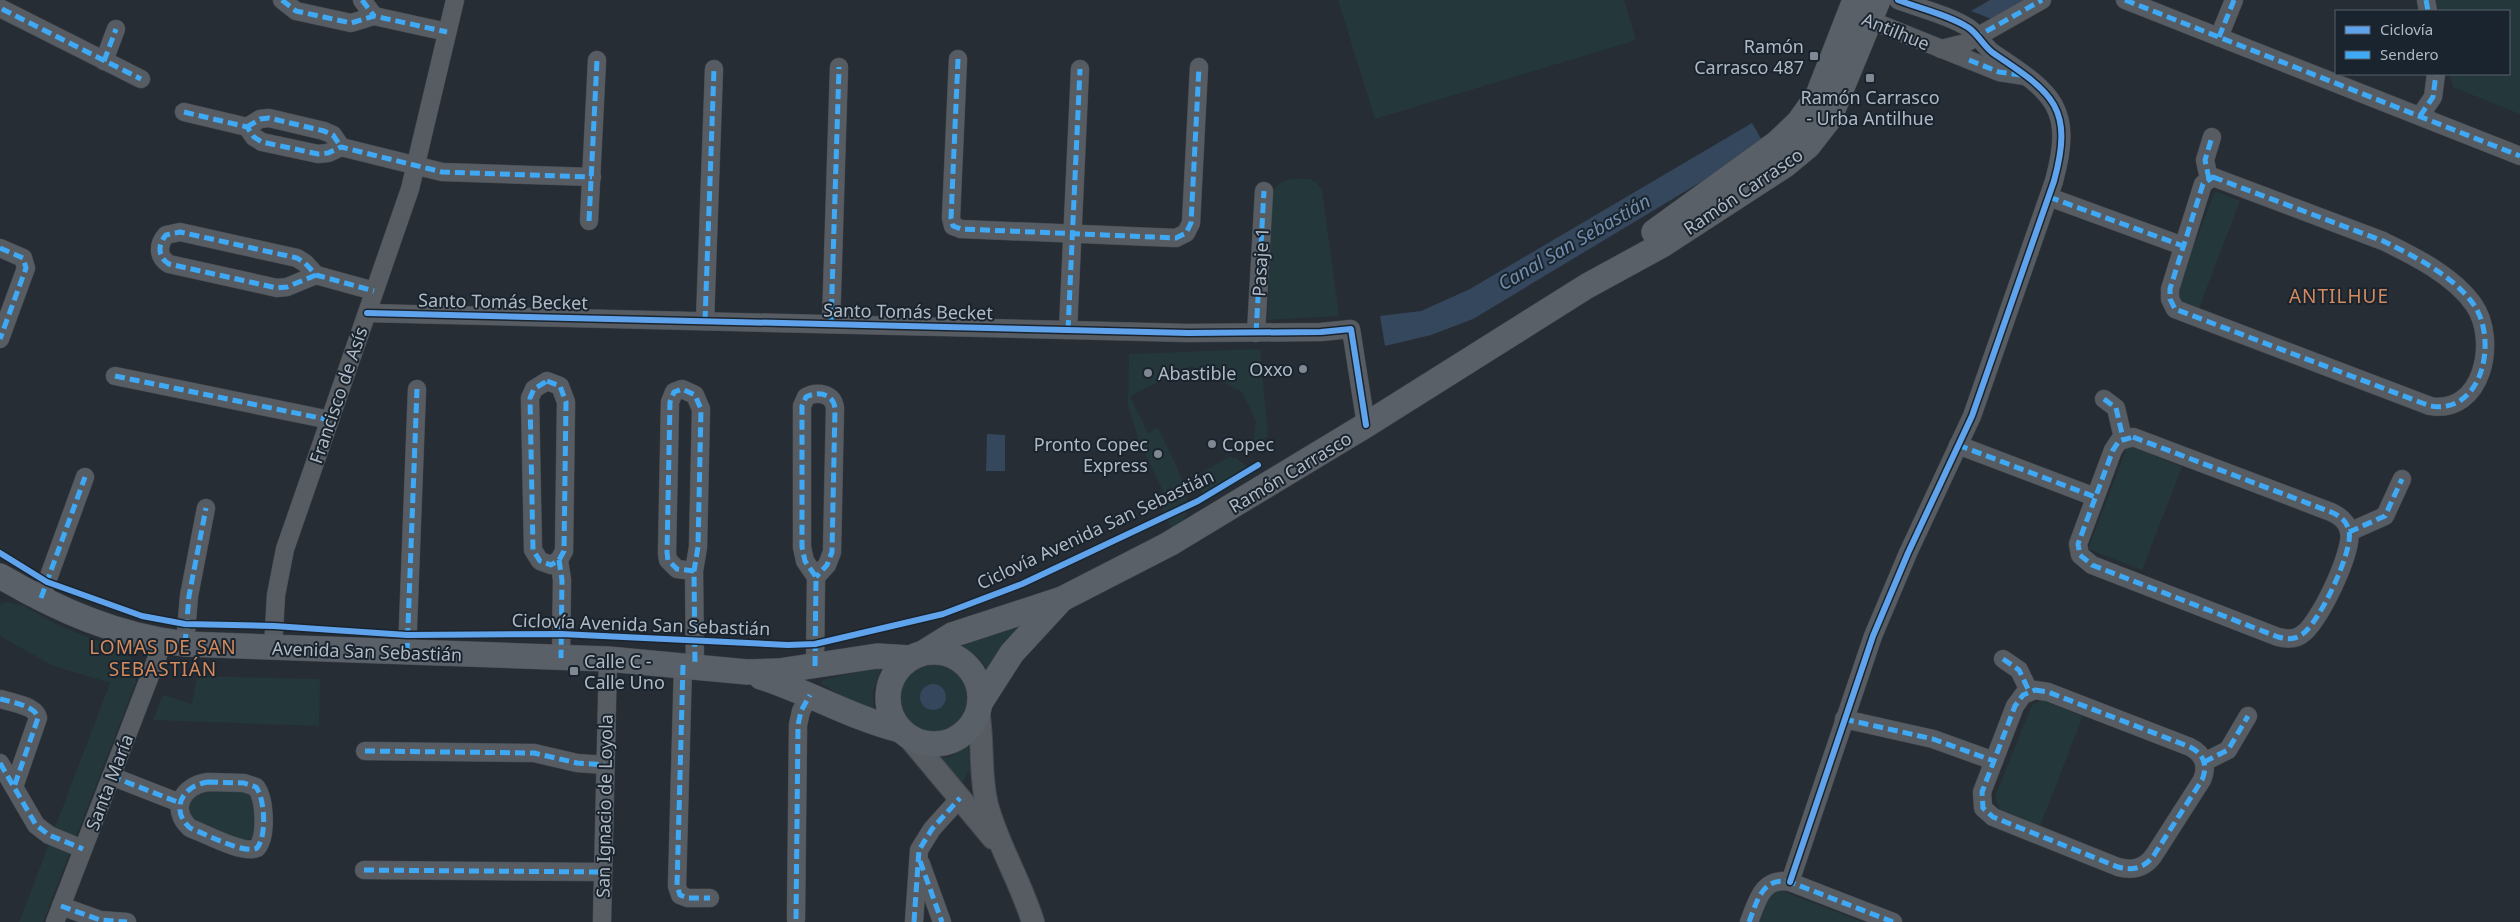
<svg xmlns="http://www.w3.org/2000/svg" width="2520" height="922" font-family="'Noto Sans',sans-serif">
<style>
.green{fill:#24373a}
.water{fill:#34475d}
.lines{fill:none;stroke-linecap:round;stroke-linejoin:round}
.minor-casing{stroke:#45494f;stroke-width:19}
.tertiary-casing{stroke:#45494f;stroke-width:24}
.secondary-casing{stroke:#45494f;stroke-width:26}
.minor{stroke:#575c62;stroke-width:18}
.tertiary{stroke:#575c62;stroke-width:22}
.secondary{stroke:#5a6068;stroke-width:25}
.quiet{stroke:#3fa9f5;stroke-width:5;stroke-dasharray:10 5;stroke-linecap:butt}
.cycleway-casing{stroke:#1a242e;stroke-width:9}
.cycleway{stroke:#60a3ed;stroke-width:6}
.poi-dot{fill:#808993;stroke:#1a242e;stroke-width:2}
.labels{text-anchor:middle;dominant-baseline:central;stroke-width:4;stroke-linejoin:round;paint-order:stroke}
.street-label{font-size:18px;fill:#b0bac6;stroke:#1a242e}
.poi-label{font-size:18px;fill:#b0bac6;stroke:#1a242e;text-anchor:end}
.water-label{font-size:19px;font-style:italic;fill:#708caa;stroke:#1a242e}
.neighbourhood-label{font-size:19px;letter-spacing:1px;fill:#d48a5c;stroke:#1a242e}
</style>
<rect width="100%" height="100%" fill="#272d34"/>
<g class="green">
<polygon points="1338,0 1624,0 1636,40 1375,119"/>
<polygon points="2436,0 2520,0 2520,114 2453,87 2450,74 2509,74 2509,11 2438,11"/>
<path d="M1310,179L1317,183L1322,190L1339,316L1267,320L1273,191C1281,177 1295,179 1310,179Z"/>
<polygon points="2215,191 2240,201 2199,308 2174,298"/>
<path d="M1260,349L1268,436L1253,445L1256,421L1242,392L1191,366L1130,396L1148,433L1158,428C1167,447 1194,494 1186,515C1183,521 1177,525 1172,529L1157,498L1164,493L1138,438L1128,405L1129,354Z"/>
<polygon points="2128,445 2182,467 2142,570 2088,549"/>
<polygon points="1229,457 1236,458 1252,471 1251,475 1205,502 1199,483 1201,473"/>
<polygon points="7,602 24,606 58,625 90,638 123,648 135,663 136,682 43,922 19,922 49,844 47,841 53,826 56,825 110,683 51,665 0,636 0,604"/>
<polygon points="1023,622 988,673 982,661 962,646"/>
<circle cx="933" cy="697" r="35"/>
<polygon points="882,666 873,691 874,713 821,684 823,680"/>
<polygon points="197,676 320,679 319,726 153,720 163,695 192,704"/>
<polygon points="2042,700 2083,716 2040,826 2000,810 1995,796 2032,705"/>
<polygon points="968,744 970,769 960,788 933,758 951,757"/>
<polygon points="203,792 249,792 255,798 255,837 245,842 188,819 186,811 190,797"/>
<polygon points="1772,887 1863,922 1758,922"/>
</g>
<g class="water">
<polygon points="1990,0 2030,0 1994,20 1971,11"/>
<polygon points="1752,123 1764,144 1473,319 1431,335 1385,346 1380,316 1421,311 1470,289"/>
<polygon points="987,434 1005,435 1005,471 986,471"/>
<circle cx="933" cy="697" r="13"/>
</g>
<g class="lines">
<g class="minor-casing">
<g id="minor">
<polyline points="282,0 296,11 351,23 374,16 447,32"/>
<polyline points="362,0 374,16"/>
<polyline points="2125,0 2520,156"/>
<polyline points="2426,0 2428,11"/>
<polyline points="2,9 141,79"/>
<polyline points="1860,16 1999,72 2025,76"/>
<polyline points="2219,37 2234,0"/>
<polyline points="1941,49 1966,43 2042,0"/>
<polyline points="958,59 951,218 953,226 961,229 1176,238 1186,233 1191,223 1199,67"/>
<polyline points="104,61 116,29"/>
<polyline points="184,112 247,127 254,137 262,142 318,154 328,153 341,147 442,172 592,177"/>
<polyline points="2420,116 2433,97 2436,74"/>
<polyline points="247,127 260,119 269,118 324,131 333,135 341,147"/>
<path d="M2213,177L2383,241C2414,256 2454,276 2474,305C2498,340 2483,415 2430,406L2175,309L2170,299V289L2203,184Z"/>
<polyline points="2209,179 2205,160 2212,137"/>
<polyline points="2049,197 2183,246"/>
<polyline points="589,221 597,60"/>
<polyline points="0,248 23,258 26,268 0,339"/>
<path d="M316,275L287,287L277,288L169,264C157,257 158,244 166,235L180,232L297,258L305,263L316,275L374,291"/>
<polyline points="367,313 1188,333 1321,332 1351,329 1366,425"/>
<polyline points="705,321 714,69"/>
<polyline points="831,324 839,67"/>
<polyline points="1068,330 1080,69"/>
<polyline points="1256,333 1264,191"/>
<polyline points="115,376 330,420"/>
<polygon points="547,381 560,386 566,402 564,551 559,560 551,565 540,561 533,550 530,398 534,389"/>
<polyline points="2104,399 2116,408 2123,438"/>
<path d="M2133,437L2331,512C2340,516 2347,521 2349,531C2354,550 2318,626 2301,635C2294,640 2286,639 2278,637L2092,565L2080,555L2078,544L2113,450L2119,441Z"/>
<polyline points="1958,445 2095,497"/>
<polyline points="2349,532 2385,516 2402,479"/>
<polyline points="559,560 562,580 561,658"/>
<polyline points="694,571 677,569 668,560 667,553 670,402 674,392 682,389 695,395 701,409 698,547 694,571 695,666"/>
<polyline points="41,598 85,477"/>
<polyline points="185,644 189,596 206,508"/>
<polyline points="273,648 276,595 285,549 410,189 455,0"/>
<polyline points="407,653 417,389"/>
<polyline points="2003,659 2019,670 2029,691"/>
<polyline points="683,665 677,886 680,895 688,898 710,898"/>
<path d="M815,666L816,577L805,561L802,547V406L806,397C817,391 833,393 835,408L832,552L827,565L816,577"/>
<path d="M2035,690L2048,692L2190,747C2204,754 2208,766 2202,780L2154,855C2145,868 2133,871 2118,867L1993,817L1983,808L1982,792L2015,706L2023,695Z"/>
<path d="M0,699C11,702 36,706 38,718L14,787"/>
<polyline points="1844,719 1933,739 1994,761"/>
<polyline points="365,751 534,753 577,763 605,765"/>
<polyline points="2204,762 2228,750 2248,716"/>
<polyline points="0,763 36,825 49,835 83,849"/>
<polyline points="111,776 180,803"/>
<path d="M208,782L244,783L256,787C265,799 267,836 257,848C244,855 204,833 190,828C169,809 183,785 208,782Z"/>
<polyline points="921,864 942,922"/>
<polyline points="364,870 603,872"/>
<path d="M1790,882L1873,636L1908,553L1972,416L2054,181C2074,108 2053,93 1996,55C1985,49 1980,36 1969,28C1949,15 1921,9 1898,0"/>
<polyline points="61,906 100,920 127,922"/>
<polyline points="796,919 798,725 801,711 810,695"/>
<polyline points="55,922 163,642"/>
<polyline points="602,922 608,659"/>
<polyline points="914,922 919,850 932,829 960,798"/>
<path d="M1749,922C1757,902 1762,876 1790,882L1893,922"/>
</g>
</g>
<g class="tertiary-casing">
<g id="tertiary">
<path d="M978,710C984,742 979,774 987,805C998,846 1021,882 1033,922"/>
<polyline points="907,735 993,838"/>
</g>
</g>
<g class="secondary-casing">
<g id="secondary">
<polyline points="1654,232 1777,143 1799,122 1818,95 1855,0"/>
<path d="M0,576C58,610 117,636 185,644L608,659L747,672L779,671L877,656L911,658"/>
<circle cx="934" cy="698" r="46"/>
<polyline points="923,653 952,635 1062,599 1169,544 1366,425 1587,286 1662,245 1785,165 1808,146 1829,119 1878,0"/>
<path d="M761,677C808,692 852,718 900,730"/>
<polyline points="980,703 1012,653 1060,601"/>
</g>
</g>
<use href="#minor" class="minor"/>
<use href="#tertiary" class="tertiary"/>
<use href="#secondary" class="secondary"/>
<g class="quiet">
<polyline points="282,0 296,11 351,23 374,16 447,32"/>
<polyline points="362,0 374,16"/>
<polyline points="2125,0 2520,156"/>
<polyline points="2426,0 2428,11"/>
<polyline points="2,9 141,79"/>
<polyline points="2219,37 2234,0"/>
<polyline points="1982,40 1978,36 2042,0"/>
<polyline points="958,59 951,218 953,226 961,229 1176,238 1186,233 1191,223 1199,67"/>
<polyline points="1969,60 1999,72 2021,75"/>
<polyline points="104,61 116,29"/>
<polyline points="184,112 247,127 254,137 262,142 318,154 328,153 341,147 442,172 592,177"/>
<polyline points="2420,116 2433,97 2436,74"/>
<polyline points="247,127 260,119 269,118 324,131 333,135 341,147"/>
<path d="M2213,177L2383,241C2414,256 2454,276 2474,305C2498,340 2483,415 2430,406L2175,309L2170,299V289L2203,184Z"/>
<polyline points="2209,179 2205,160 2212,137"/>
<polyline points="2049,197 2183,246"/>
<polyline points="589,221 597,60"/>
<polyline points="0,248 23,258 26,268 0,339"/>
<path d="M316,275L287,287L277,288L169,264C157,257 158,244 166,235L180,232L297,258L305,263L316,275L374,291"/>
<polyline points="705,321 714,69"/>
<polyline points="831,324 839,67"/>
<polyline points="1068,330 1080,69"/>
<polyline points="1256,333 1264,191"/>
<polyline points="115,376 330,420"/>
<polygon points="547,381 560,386 566,402 564,551 559,560 551,565 540,561 533,550 530,398 534,389"/>
<polyline points="2104,399 2116,408 2123,438"/>
<path d="M2133,437L2331,512C2340,516 2347,521 2349,531C2354,550 2318,626 2301,635C2294,640 2286,639 2278,637L2092,565L2080,555L2078,544L2113,450L2119,441Z"/>
<polyline points="1958,445 2095,497"/>
<polyline points="2349,532 2385,516 2402,479"/>
<polyline points="559,560 562,580 561,658"/>
<polyline points="694,571 677,569 668,560 667,553 670,402 674,392 682,389 695,395 701,409 698,547 694,571 695,666"/>
<polyline points="41,598 85,477"/>
<polyline points="185,644 189,596 206,508"/>
<polyline points="407,653 417,389"/>
<polyline points="2003,659 2019,670 2029,691"/>
<polyline points="683,665 677,886 680,895 688,898 710,898"/>
<path d="M815,666L816,577L805,561L802,547V406L806,397C817,391 833,393 835,408L832,552L827,565L816,577"/>
<path d="M2035,690L2048,692L2190,747C2204,754 2208,766 2202,780L2154,855C2145,868 2133,871 2118,867L1993,817L1983,808L1982,792L2015,706L2023,695Z"/>
<path d="M0,699C11,702 36,706 38,718L14,787"/>
<polyline points="1844,719 1933,739 1994,761"/>
<polyline points="365,751 534,753 577,763 605,765"/>
<polyline points="2204,762 2228,750 2248,716"/>
<polyline points="0,763 36,825 49,835 83,849"/>
<polyline points="111,776 180,803"/>
<path d="M208,782L244,783L256,787C265,799 267,836 257,848C244,855 204,833 190,828C169,809 183,785 208,782Z"/>
<polyline points="920,861 942,922"/>
<polyline points="364,870 603,872"/>
<polyline points="61,906 100,920 127,922"/>
<polyline points="796,919 798,725 801,711 810,695"/>
<polyline points="914,922 919,850 932,829 960,798"/>
<path d="M1749,922C1757,902 1762,876 1790,882L1893,922"/>
</g>
<g class="cycleway-casing">
<g id="cycleway">
<polyline points="367,313 1188,333 1321,332 1351,329 1366,425"/>
<polyline points="0,553 47,582 142,616 185,624 274,626 407,635 561,634 788,645 815,644 943,614 1022,584 1198,501 1258,465"/>
<path d="M1790,882L1873,636L1908,553L1972,416L2054,181C2074,108 2053,93 1996,55C1985,49 1980,36 1969,28C1949,15 1921,9 1898,0"/>
</g>
</g>
<use href="#cycleway" class="cycleway"/>
</g>
<g class="poi-dot">
<rect x="1809" y="51" width="10" height="10" rx="2.5"/>
<rect x="1865" y="73" width="10" height="10" rx="2.5"/>
<circle cx="1303" cy="369" r="5"/>
<circle cx="1148" cy="373" r="5"/>
<circle cx="1212" cy="444" r="5"/>
<circle cx="1158" cy="454" r="5"/>
<rect x="569" y="666" width="10" height="10" rx="2.5"/>
</g>
<g class="labels">
<g class="street-label">
<text transform="translate(1896 31) rotate(22)">Antilhue</text>
<text transform="translate(1743 191) rotate(-34)">Ramón Carrasco</text>
<text transform="translate(1260 262) rotate(-87)">Pasaje 1</text>
<text transform="translate(503 301) rotate(1)">Santo Tomás Becket</text>
<text transform="translate(908 311) rotate(1)">Santo Tomás Becket</text>
<text transform="translate(338 395) rotate(-71)">Francisco de Asís</text>
<text transform="translate(1290 472) rotate(-31)">Ramón Carrasco</text>
<text transform="translate(1095 529) rotate(-25)">Ciclovía Avenida San Sebastián</text>
<text transform="translate(641 624) rotate(2)">Ciclovía Avenida San Sebastián</text>
<text transform="translate(367 651) rotate(2)">Avenida San Sebastián</text>
<text transform="translate(109 782) rotate(-69)">Santa María</text>
<text transform="translate(604 806) rotate(-89)">San Ignacio de Loyola</text>
</g>
<g class="poi-label">
<text x="1804" y="46">Ramón<tspan x="1804" dy="21">Carrasco 487</tspan></text>
<text x="1870" y="97" text-anchor="middle">Ramón Carrasco<tspan x="1870" dy="21">- Urba Antilhue</tspan></text>
<text x="1293" y="369">Oxxo</text>
<text x="1158" y="373" text-anchor="start">Abastible</text>
<text x="1148" y="444">Pronto Copec<tspan x="1148" dy="21">Express</tspan></text>
<text x="1222" y="444" text-anchor="start">Copec</text>
<text x="584" y="661" text-anchor="start">Calle C -<tspan x="584" dy="21">Calle Uno</tspan></text>
</g>
<g class="water-label">
<text transform="translate(1574 242) rotate(-30)">Canal San Sebastián</text>
</g>
<g class="neighbourhood-label">
<text x="2339" y="296">ANTILHUE</text>
<text x="163" y="647">LOMAS DE SAN<tspan x="163" dy="22">SEBASTIÁN</tspan></text>
</g>
</g>
<rect x="2335" y="10" width="175" height="65" fill="#1a242e" stroke="#56606b"/>
<rect x="2345" y="26" width="25" height="8" fill="#60a3ed" stroke="#56606b"/>
<text x="2380" y="35" font-size="15" fill="#b0bac6">Ciclovía</text>
<rect x="2345" y="51" width="25" height="8" fill="#3fa9f5" stroke="#56606b"/>
<text x="2380" y="60" font-size="15" fill="#b0bac6">Sendero</text>
</svg>
